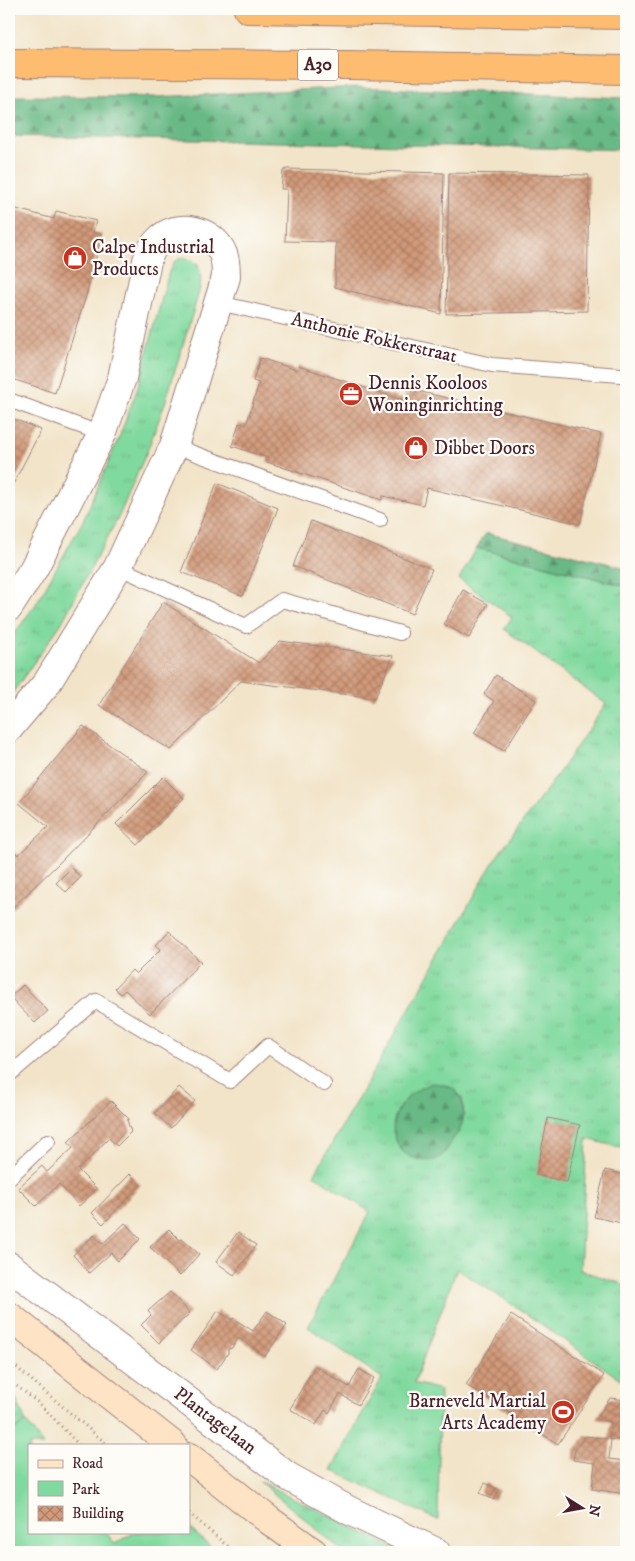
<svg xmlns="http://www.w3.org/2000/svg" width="635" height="1561" font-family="'IM FELL DW Pica',serif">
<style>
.grass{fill:url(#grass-tufts);stroke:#657c64;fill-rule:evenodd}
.forest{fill:url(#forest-firs);stroke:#596c58}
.park{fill:#80d99e;stroke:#657c64}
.building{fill:url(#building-cross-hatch)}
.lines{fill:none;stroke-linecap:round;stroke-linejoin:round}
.service-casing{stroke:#9e827a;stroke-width:16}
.minor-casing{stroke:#9e827a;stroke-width:30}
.secondary-casing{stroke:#9e827a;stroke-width:30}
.motorway-casing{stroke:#9e827a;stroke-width:30}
.path{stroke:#9e827a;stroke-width:3;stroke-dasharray:1 4;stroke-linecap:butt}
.service{stroke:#fff;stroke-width:14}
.minor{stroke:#fff;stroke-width:28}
.secondary{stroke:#fee4c5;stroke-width:28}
.motorway{stroke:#fdbc6f;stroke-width:28}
.labels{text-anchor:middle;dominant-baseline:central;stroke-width:4.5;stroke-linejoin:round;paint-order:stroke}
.shield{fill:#fdfcf7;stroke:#806168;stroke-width:1}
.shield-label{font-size:18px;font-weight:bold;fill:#4a1f2b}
.poi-label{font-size:19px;fill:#4a1f2b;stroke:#fdfcf7;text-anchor:start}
.street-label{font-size:19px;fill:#4a1f2b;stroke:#fdfcf7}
</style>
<defs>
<pattern id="grass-tufts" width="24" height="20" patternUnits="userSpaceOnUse" patternTransform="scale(1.25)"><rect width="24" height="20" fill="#80d99e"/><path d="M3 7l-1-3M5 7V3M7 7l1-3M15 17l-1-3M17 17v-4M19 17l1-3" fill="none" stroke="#70ba88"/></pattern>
<pattern id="forest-firs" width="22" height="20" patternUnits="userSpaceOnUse" patternTransform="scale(1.25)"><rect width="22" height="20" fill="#68b985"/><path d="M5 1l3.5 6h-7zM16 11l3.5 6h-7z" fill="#58966d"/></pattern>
<pattern id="building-cross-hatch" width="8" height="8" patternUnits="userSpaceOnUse" patternTransform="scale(1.25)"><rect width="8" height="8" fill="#d19a7a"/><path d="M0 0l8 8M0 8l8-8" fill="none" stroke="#ac7d64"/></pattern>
</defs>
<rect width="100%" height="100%" fill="#fdfcf7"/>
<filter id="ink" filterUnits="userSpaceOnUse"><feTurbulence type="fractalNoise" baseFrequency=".02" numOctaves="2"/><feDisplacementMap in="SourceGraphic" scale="10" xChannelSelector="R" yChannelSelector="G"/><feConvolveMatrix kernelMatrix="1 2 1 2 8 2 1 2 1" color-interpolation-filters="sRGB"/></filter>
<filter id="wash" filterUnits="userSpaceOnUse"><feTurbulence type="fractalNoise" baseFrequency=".0096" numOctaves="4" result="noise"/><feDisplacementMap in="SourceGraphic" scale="20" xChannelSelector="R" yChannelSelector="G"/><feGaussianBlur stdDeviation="1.12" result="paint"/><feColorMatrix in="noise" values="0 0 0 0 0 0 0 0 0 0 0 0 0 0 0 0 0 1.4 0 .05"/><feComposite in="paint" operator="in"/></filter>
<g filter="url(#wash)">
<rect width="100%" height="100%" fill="#f2e4c9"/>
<g class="grass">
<polygon points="181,258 191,260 198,265 201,279 199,292 166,400 148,449 119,516 61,624 9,698 9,641 36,604 84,519 118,440 137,390 169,272 174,262"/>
<path d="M477,548L626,586V1149L587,1139L580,1270L626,1285V1383L522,1311L457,1269L414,1383L440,1390L438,1520L331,1470L382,1378L308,1327L370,1212L314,1175L495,859L551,784L606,704L504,629L512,617L459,579ZM462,1097L464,1114L461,1127L394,1123L402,1104Z"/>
<polygon points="9,1382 26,1422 9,1433"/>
<polygon points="259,1481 403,1552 344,1552"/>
</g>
<g class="forest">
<polygon points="357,87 626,98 626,150 9,136 9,96 155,97"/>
<polygon points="486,533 626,568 626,586 477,548"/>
<path d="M433,1083C451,1085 462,1090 463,1110C464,1116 463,1123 460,1129C458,1133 454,1137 452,1141C448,1147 444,1156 437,1159C429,1162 418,1160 411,1157C403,1153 399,1148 396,1140C385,1115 410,1089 433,1083Z"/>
</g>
<polygon class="park" points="26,1422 43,1445 29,1445 29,1532 106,1532 115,1544 135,1532 189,1532 189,1528 216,1552 9,1552 9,1433"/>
<g id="blocks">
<g class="building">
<polygon points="287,169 444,173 441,314 335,287 336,242 285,241 287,189 281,189 283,171"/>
<polygon points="449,173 589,175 587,311 446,314"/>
<polygon points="9,207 54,219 56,211 96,221 93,232 102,234 86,296 55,393 9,378"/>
<polygon points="260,358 297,370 298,366 406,401 409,389 601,434 580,524 427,488 423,505 383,496 382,500 267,462 268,458 232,446 239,423 246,425 259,383 253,381"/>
<polygon points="9,417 41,430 9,492"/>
<polygon points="217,483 278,508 243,596 181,572"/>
<polygon points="311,521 432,569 412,614 293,566"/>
<polygon points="463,590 488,604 469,638 444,624"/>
<polygon points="163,602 259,663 280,641 393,656 375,698 241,681 171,750 99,705"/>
<polygon points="496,675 536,700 504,751 474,733 494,701 484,694"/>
<polygon points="83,726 148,772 58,864 9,911 9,846 18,855 48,827 19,803"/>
<polygon points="163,777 184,798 138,845 116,824"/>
<polygon points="71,868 81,877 66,892 56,883"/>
<polygon points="169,931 201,962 150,1014 125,990 121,994 115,988 132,970 136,974 161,949 156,945"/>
<polygon points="23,985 48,1011 35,1023 10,997"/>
<polygon points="179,1087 195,1101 171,1128 155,1113"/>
<polygon points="111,1101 129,1119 127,1120 131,1132 117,1146 109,1138 78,1170 97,1189 79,1206 59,1184 36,1206 18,1188 42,1166 47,1172 73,1148 68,1142"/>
<polygon points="548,1118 580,1125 567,1182 536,1175"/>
<polygon points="605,1170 626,1175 626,1224 594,1217"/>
<polygon points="130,1174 141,1185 103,1224 92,1213"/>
<polygon points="125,1223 140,1239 118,1261 111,1253 89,1273 73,1255 94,1235 102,1244"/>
<polygon points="169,1229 180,1240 182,1239 199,1254 180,1276 150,1247"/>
<polygon points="238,1232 256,1245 234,1275 216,1262"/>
<polygon points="170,1292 190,1313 159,1343 141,1325 151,1315 148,1311"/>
<polygon points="218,1311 232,1320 233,1318 253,1331 267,1311 287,1325 265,1356 239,1338 232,1348 228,1349 228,1353 217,1369 191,1350"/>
<polygon points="511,1315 604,1375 558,1444 466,1385"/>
<polygon points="315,1366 349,1387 359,1369 374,1378 358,1405 340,1394 329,1413 325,1410 316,1425 290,1409"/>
<polygon points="610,1398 626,1400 626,1441 609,1439 611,1422 596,1419"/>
<polygon points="585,1436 611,1439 609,1459 626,1461 626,1494 592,1489 595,1463 573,1460 575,1450"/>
<polygon points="485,1483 499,1490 494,1500 480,1493"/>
</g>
</g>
</g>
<g filter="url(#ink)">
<use href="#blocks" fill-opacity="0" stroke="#9e827a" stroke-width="1"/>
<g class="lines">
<g class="service-casing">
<g id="service">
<polyline points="219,303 492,365 620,375"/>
<polyline points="9,400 102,434"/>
<polyline points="174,446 380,520"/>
<polyline points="118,567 246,626 282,600 400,633"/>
<polyline points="9,1075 96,1001 230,1081 268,1046 324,1084"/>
<polyline points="9,1178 48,1141"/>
</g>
</g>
<g class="minor-casing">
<g id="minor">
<path d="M9,607L34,568L102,434L122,378L147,261C149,253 152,247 158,241C177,221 213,229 223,254C226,261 226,269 226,277L174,446L118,567L47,683L9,728"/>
<polyline points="9,1266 287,1476 350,1511 436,1552"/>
</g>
</g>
<g class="secondary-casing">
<g id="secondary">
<polyline points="9,1316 173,1445"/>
<polyline points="189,1457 270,1521 313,1552"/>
</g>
</g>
<g class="motorway-casing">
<g id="motorway">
<polyline points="248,9 626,15"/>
<polyline points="9,63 348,65 626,70"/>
</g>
</g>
<g class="path">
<polyline points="9,1361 108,1445"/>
<polyline points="9,1380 40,1404 79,1445"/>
<polyline points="189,1513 234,1552"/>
</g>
<use href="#service" class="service"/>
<use href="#minor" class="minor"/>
<use href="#secondary" class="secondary"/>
<use href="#motorway" class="motorway"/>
</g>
</g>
<defs>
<g id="shop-disc" transform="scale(1.25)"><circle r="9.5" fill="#c8321e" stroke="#fdfcf7"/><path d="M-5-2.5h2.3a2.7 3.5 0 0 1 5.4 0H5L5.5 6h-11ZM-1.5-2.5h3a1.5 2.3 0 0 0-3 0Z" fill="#fff"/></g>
<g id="office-disc" transform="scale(1.25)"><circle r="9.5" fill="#c8321e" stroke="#fdfcf7"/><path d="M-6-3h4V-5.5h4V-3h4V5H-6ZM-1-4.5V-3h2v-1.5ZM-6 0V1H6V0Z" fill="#fff"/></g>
<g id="stadium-disc" transform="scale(1.25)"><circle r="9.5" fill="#c8321e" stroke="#fdfcf7"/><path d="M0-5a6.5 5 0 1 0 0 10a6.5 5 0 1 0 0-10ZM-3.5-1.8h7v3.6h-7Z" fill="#fff"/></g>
</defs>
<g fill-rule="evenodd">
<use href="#shop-disc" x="75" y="258"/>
<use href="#office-disc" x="351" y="394"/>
<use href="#shop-disc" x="416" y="448"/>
<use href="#stadium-disc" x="563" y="1412"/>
</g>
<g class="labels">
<rect class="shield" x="298" y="49.5" width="40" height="31" rx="4"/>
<g class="shield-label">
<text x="318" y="65">A30</text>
</g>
<g class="poi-label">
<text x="92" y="247">Calpe Industrial<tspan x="92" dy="22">Products</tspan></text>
<text x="368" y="383">Dennis Kooloos<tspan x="368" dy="22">Woninginrichting</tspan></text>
<text x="434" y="448">Dibbet Doors</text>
<text x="546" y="1401" text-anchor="end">Barneveld Martial<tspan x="546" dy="22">Arts Academy</tspan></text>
</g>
<g class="street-label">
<text transform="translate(374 338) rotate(13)">Anthonie Fokkerstraat</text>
<text transform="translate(215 1421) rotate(37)">Plantagelaan</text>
</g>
</g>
<rect width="635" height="1561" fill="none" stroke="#fdfcf7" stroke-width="30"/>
<rect x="28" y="1444" width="162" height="90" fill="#fdfcf7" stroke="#b5a4a5"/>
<rect x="38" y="1460" width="25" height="8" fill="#fee4c5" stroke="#b5a4a5"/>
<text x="72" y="1468" font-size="15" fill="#4a1f2b">Road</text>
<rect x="38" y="1481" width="25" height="15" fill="#80d99e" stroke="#b5a4a5"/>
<text x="72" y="1494" font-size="15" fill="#4a1f2b">Park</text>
<rect x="38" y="1506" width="25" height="15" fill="url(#building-cross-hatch)" stroke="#b5a4a5"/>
<text x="72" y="1518" font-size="15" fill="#4a1f2b">Building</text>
<g transform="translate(582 1508) rotate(101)" stroke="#fdfcf7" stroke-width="4" paint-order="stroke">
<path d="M0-4L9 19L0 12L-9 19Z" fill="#4a1f2b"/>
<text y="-8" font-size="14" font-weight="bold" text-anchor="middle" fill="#4a1f2b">N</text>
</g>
</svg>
